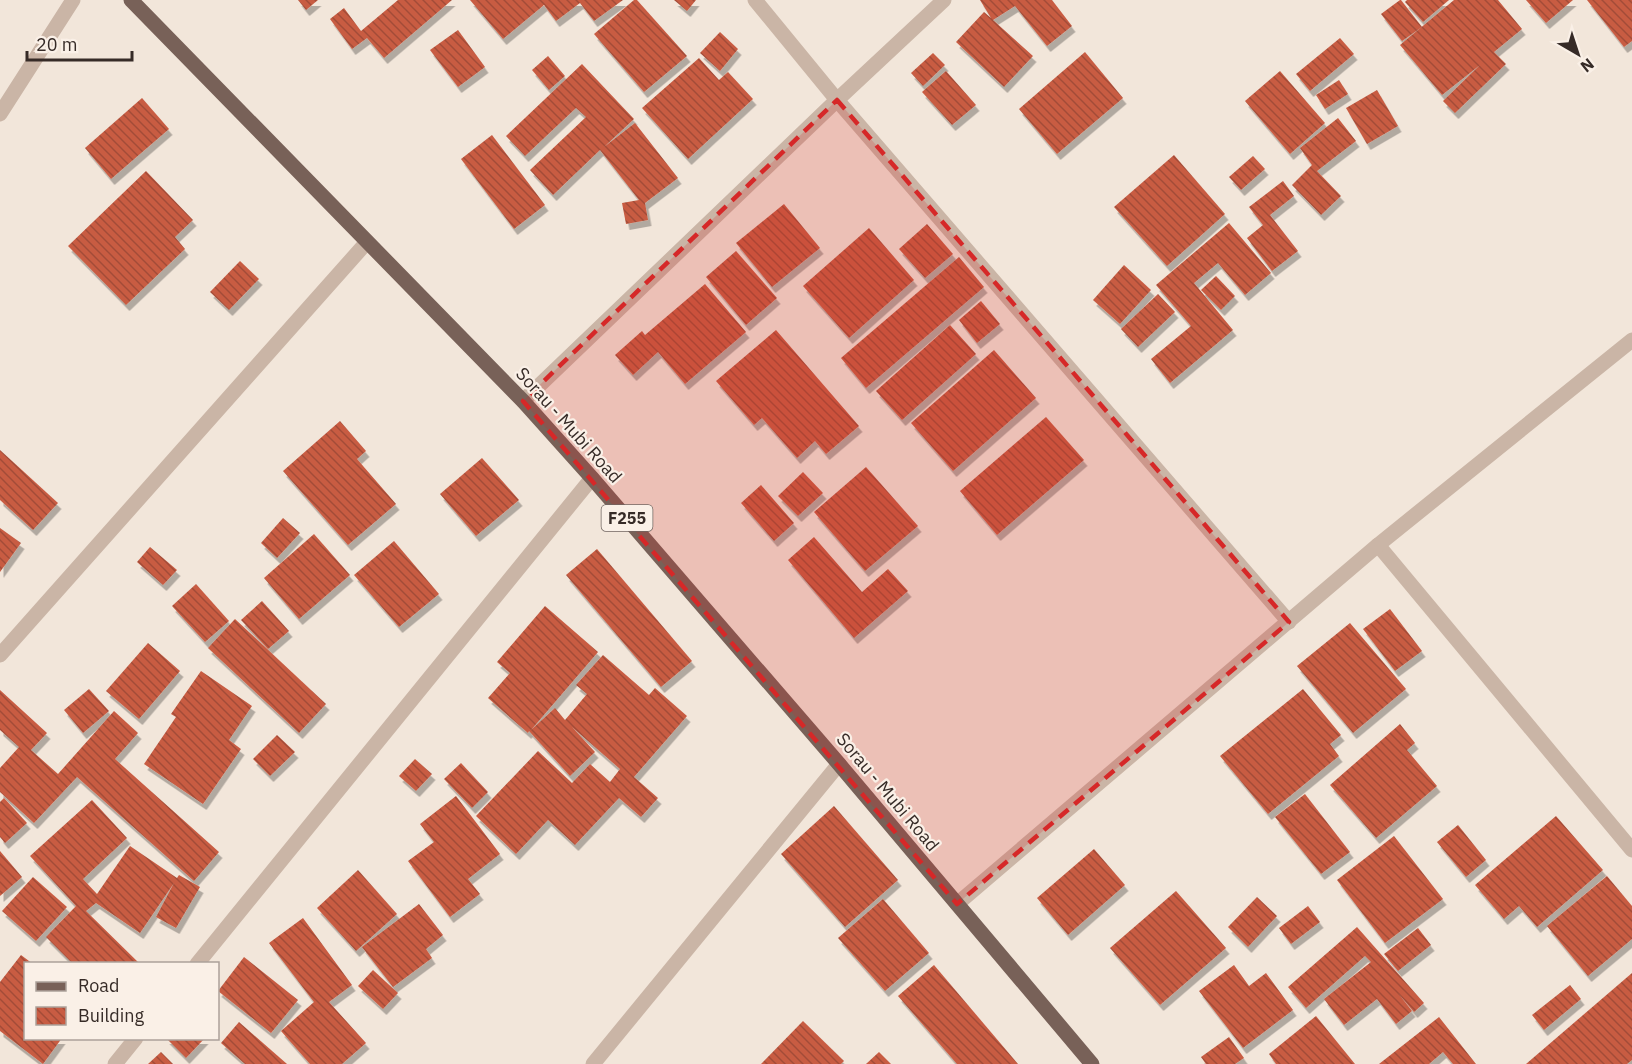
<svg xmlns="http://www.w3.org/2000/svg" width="1632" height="1064" font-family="'IBM Plex Sans',sans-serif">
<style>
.building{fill:url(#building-back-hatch);filter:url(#shadow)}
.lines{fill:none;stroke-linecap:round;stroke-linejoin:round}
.street{stroke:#cab5a6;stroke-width:15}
.primary{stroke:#786158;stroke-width:15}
.marked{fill:#d62828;fill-opacity:0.2;stroke:#d62828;stroke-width:4.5;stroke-dasharray:12 8;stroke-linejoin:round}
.labels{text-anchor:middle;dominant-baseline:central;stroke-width:4.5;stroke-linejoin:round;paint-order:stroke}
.shield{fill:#faf0e7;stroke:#716661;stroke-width:1.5}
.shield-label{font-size:16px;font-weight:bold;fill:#362b27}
.street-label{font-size:18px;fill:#362b27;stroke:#faf0e7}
</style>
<defs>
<pattern id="building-back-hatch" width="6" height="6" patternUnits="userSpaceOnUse" patternTransform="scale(1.5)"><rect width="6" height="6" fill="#c85c43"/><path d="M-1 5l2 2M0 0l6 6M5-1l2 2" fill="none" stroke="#a34c38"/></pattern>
<filter id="shadow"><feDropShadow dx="3.5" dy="6" stdDeviation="0" flood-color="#0004"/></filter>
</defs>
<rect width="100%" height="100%" fill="#f2e6da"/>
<g class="building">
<polygon points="298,0 318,0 306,10"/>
<polygon points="398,0 452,0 384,58 367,38 352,49 330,19 344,8 361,31"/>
<polygon points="470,0 623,0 594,21 580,3 556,21 544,5 503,39"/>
<polygon points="634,0 637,0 687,56 644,92 594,34"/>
<polygon points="674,0 696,0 687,11"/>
<polygon points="980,0 1052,0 1072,26 1047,46 1015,6 993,20 1033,56 1004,87 956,42 984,12 991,18"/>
<polygon points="1400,0 1401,0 1422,27 1402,41 1381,14"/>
<polygon points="1407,0 1449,0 1423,22 1405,2"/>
<polygon points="1454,0 1498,0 1522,29 1494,52 1506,64 1455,113 1443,101 1480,65 1442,95 1400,45"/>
<polygon points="1526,0 1573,0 1546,23"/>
<polygon points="1587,0 1632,0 1632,41 1624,47"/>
<polygon points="458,30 485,67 458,87 430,50"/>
<polygon points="720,32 738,49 720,71 700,53"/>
<polygon points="1340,38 1354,54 1310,91 1296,74"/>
<polygon points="1085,52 1123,98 1057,154 1019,109"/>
<polygon points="933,53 945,65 923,86 911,73"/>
<polygon points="548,56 565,76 549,90 532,70"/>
<polygon points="699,58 719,80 728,72 753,99 688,159 642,108"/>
<polygon points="582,64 634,119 604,147 635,123 678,178 645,203 648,220 626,224 622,203 639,200 600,150 553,195 530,170 586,117 576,108 525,156 506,136"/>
<polygon points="946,71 976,105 952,125 922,92"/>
<polygon points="1280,71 1325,123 1290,154 1245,101"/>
<polygon points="1339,80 1348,94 1325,109 1316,95"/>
<polygon points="1377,90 1398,126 1367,144 1346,108"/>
<polygon points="142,98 169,129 111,179 85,148"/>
<polygon points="1338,118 1356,141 1317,171 1341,196 1321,215 1292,185 1312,165 1300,148"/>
<polygon points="492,135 545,205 514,229 461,159"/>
<polygon points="1174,155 1225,214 1167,266 1114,207"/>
<polygon points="1253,156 1265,169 1241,190 1229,177"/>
<polygon points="146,171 193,220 175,237 185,249 126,305 68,246"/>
<polygon points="1283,181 1294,196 1270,215 1298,251 1272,271 1247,238 1263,225 1249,207"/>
<polygon points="784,204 820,248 772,287 736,243"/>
<polygon points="1229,223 1271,273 1245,295 1218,263 1194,283 1233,330 1170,383 1151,359 1191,326 1156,285"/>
<polygon points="927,224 953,254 925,278 899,249"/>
<polygon points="869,228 914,280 849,338 803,286"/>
<polygon points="736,251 777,298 746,325 706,277"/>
<polygon points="959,257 984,287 866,388 841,358"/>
<polygon points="240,261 259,279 229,310 210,292"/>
<polygon points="1124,265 1151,290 1120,324 1093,300"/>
<polygon points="1216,276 1235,296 1221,310 1201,290"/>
<polygon points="705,284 746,332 685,384 658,352 633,375 615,355 642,331 645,335"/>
<polygon points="1158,294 1175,312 1138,347 1121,329"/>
<polygon points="981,301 1000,324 977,343 959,320"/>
<polygon points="950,325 976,354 902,420 876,391"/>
<polygon points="776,330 859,426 826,454 815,441 797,458 762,418 754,425 716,381"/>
<polygon points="994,350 1036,398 953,471 911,423"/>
<polygon points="1046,417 1084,460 997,535 960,491"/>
<polygon points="340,421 366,451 357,459 396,504 348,545 283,471"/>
<polygon points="0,450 58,503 33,530 0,500"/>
<polygon points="482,458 519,500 476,536 440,494"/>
<polygon points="866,467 918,526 865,571 814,512"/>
<polygon points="803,472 823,493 798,516 778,496"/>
<polygon points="761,485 794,523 774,541 741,503"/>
<polygon points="283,518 300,533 277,558 261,543"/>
<polygon points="0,528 21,543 0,572"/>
<polygon points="314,534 350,575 299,619 264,578"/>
<polygon points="814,537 862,592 888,569 908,591 854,638 788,560"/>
<polygon points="394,541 439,594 399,627 354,575"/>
<polygon points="150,547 177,570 163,585 137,562"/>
<polygon points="597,549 692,661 661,687 566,575"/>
<polygon points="196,584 229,621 205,642 172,606"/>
<polygon points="262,601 289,631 268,649 241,620"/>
<polygon points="545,606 598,652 531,730 555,708 565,720 587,694 576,685 603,655 649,695 655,688 687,716 634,777 658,798 641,817 619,798 575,845 548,820 516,854 476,816 538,751 572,783 590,764 610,782 620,769 572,727 595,752 570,776 529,731 528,733 488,698 510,673 497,662"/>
<polygon points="1390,609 1422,651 1395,671 1363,629"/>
<polygon points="235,619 326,704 299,733 208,648"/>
<polygon points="1350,623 1406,689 1353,733 1297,666"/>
<polygon points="148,643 180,671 139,719 106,691"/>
<polygon points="201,671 252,706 229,740 241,749 203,804 144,764 176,717 171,714"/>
<polygon points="89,689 109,711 83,733 64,710"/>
<polygon points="1303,689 1341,735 1330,744 1339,756 1268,814 1220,756"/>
<polygon points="0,690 47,733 31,750 58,774 114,711 138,733 115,759 219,852 194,881 77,777 34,823 0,792 0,768 19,747 0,730"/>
<polygon points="1400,724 1415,743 1407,750 1437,786 1376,838 1330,785"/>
<polygon points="277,735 295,752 270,776 253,759"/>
<polygon points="415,759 432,774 416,791 399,776"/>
<polygon points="461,763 488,792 472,808 444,779"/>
<polygon points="1305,794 1350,852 1321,874 1275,817"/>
<polygon points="456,796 500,854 468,879 480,894 450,917 408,861 434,842 420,824"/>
<polygon points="4,798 27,823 5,843 0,837 0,802"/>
<polygon points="92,800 127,838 83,879 97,894 130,846 177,878 179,875 200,887 176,928 156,917 174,883 140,933 96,903 86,911 140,964 73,964 46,937 76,906 30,856"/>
<polygon points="834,806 898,880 845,927 781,854"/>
<polygon points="1556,816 1603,870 1537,927 1519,906 1504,919 1475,885"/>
<polygon points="1458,825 1486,860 1466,877 1437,842"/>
<polygon points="1394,836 1443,899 1385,943 1337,880"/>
<polygon points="1094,849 1125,885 1068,935 1037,898"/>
<polygon points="0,851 22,877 0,896"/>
<polygon points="358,870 397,914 356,951 317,908"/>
<polygon points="1607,876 1632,906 1632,939 1588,976 1547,926"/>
<polygon points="33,877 67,907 36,941 2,911"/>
<polygon points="1176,891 1226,948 1160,1005 1110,948"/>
<polygon points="1257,897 1277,916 1248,947 1228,927"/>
<polygon points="883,899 929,953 885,991 838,938"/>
<polygon points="419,904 443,935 426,949 432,958 393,987 362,947"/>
<polygon points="1308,906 1320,922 1291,944 1279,928"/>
<polygon points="303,918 352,985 329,1002 366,1043 342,1064 310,1064 281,1031 314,1002 269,943"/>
<polygon points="1357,927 1424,1003 1414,1012 1398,993 1412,1011 1396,1024 1377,999 1344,1025 1324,999 1371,962 1365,956 1306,1008 1288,987"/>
<polygon points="1418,928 1431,945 1398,971 1384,954"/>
<polygon points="21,955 33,964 26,964 26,1038 62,1038 43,1064 0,1031 0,982"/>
<polygon points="244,957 298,1000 271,1033 218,991"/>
<polygon points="934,965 1018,1064 957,1064 898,996"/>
<polygon points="1234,965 1249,986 1266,973 1293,1010 1243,1048 1199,991"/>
<polygon points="373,970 398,993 383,1009 358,986"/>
<polygon points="1632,973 1632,1060 1627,1064 1526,1064"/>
<polygon points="1570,985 1581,999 1544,1030 1532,1015"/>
<polygon points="1316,1016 1355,1064 1276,1064 1269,1054"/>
<polygon points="1439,1017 1476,1064 1453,1064 1443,1052 1429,1064 1379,1064"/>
<polygon points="803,1021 844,1061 841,1064 761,1064"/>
<polygon points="239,1022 287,1064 245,1064 221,1043"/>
<polygon points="1229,1037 1244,1058 1235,1064 1206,1064 1201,1057"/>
<polygon points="166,1038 205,1038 186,1058"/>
<polygon points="161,1052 173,1064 148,1064"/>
<polygon points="879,1052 891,1064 866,1064"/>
</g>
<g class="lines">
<g class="street">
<polyline points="755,0 837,100 1289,622"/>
<polyline points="0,114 73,0"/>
<polyline points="523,401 837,100 944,0"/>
<polyline points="1378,545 1632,850"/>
<polyline points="0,655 367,242"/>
<polyline points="957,904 1378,545 1632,340"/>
<polyline points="197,964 592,478"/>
<polyline points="115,1064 136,1038"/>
<polyline points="593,1064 839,764"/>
</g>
<polyline class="primary" points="131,0 523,401 592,478 839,764 1092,1064"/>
</g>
<path class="marked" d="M837,100L1289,622L957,904L523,401Z"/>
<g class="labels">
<rect class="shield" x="601.5" y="505" width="51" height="26" rx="4.5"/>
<g class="shield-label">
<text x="627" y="518">F255</text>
</g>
<g class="street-label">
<text transform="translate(569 425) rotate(48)">Sorau - Mubi Road</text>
<text transform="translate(888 792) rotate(50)">Sorau - Mubi Road</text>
</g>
</g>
<rect x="24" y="962" width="195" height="78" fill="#faf0e7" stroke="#aca19a" stroke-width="1.5"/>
<rect x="36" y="982" width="30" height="9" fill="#786158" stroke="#aca19a" stroke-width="1.5"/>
<text x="78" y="992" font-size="18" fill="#362b27">Road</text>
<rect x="36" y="1007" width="30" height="18" fill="url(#building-back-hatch)" stroke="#aca19a" stroke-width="1.5"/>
<text x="78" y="1022" font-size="18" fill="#362b27">Building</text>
<g transform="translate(1578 54) rotate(141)" stroke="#faf0e7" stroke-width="4.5" paint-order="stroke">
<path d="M0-4.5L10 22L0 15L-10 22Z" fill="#362b27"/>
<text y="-9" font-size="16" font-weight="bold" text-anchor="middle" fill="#362b27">N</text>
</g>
<path d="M27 51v9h105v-9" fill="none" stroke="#362b27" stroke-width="3"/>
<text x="36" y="51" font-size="18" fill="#362b27" stroke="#faf0e7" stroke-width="4.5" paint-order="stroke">20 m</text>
</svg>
